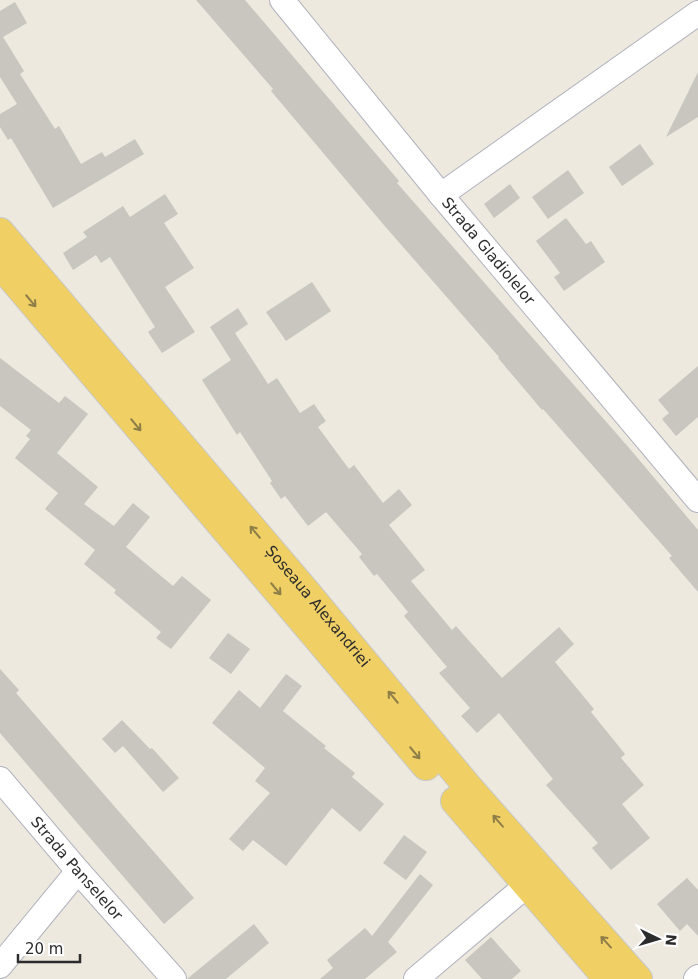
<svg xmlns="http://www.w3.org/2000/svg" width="698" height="979" font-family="'DejaVu Sans',sans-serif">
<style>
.building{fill:#c8c6be}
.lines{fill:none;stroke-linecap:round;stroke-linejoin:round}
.minor-casing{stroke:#b2b2be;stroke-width:26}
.trunk-casing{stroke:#c8c8c8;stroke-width:30}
.minor{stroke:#fff;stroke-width:24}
.trunk{stroke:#f0d064;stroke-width:28}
.oneway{stroke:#8e7e48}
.labels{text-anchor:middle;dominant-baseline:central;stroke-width:5;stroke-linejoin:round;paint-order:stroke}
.street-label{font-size:15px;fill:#2c2c2c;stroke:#fff}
</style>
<rect width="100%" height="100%" fill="#ede9df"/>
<g class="building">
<polygon points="196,0 245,0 399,181 397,183 630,449 698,530 698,592 669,558 672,556 543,409 542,410 498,358 499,357 383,224 271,91 273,89"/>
<polygon points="15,2 27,23 3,37 24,71 20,74 55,129 59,126 81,164 102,152 105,157 135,139 144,154 53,208 11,138 8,140 0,127 0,114 17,104 0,77 0,11"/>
<polygon points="698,72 698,117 666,137"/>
<polygon points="640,144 654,164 622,186 609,167"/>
<polygon points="568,170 584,193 548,219 532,197"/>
<polygon points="510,184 520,198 494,218 484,204"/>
<polygon points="165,194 178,214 164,223 194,268 165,287 195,332 162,353 148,332 155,327 110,257 101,263 96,255 73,270 63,253 87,237 83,232 123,206 130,217"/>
<polygon points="566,218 586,244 591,241 605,262 564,291 554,277 560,273 536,241"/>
<polygon points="312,282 331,311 286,341 266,312"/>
<polygon points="238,308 248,324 235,333 268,384 277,378 300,413 314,404 326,421 318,427 349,469 354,465 383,503 399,489 412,505 389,525 425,570 411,581 452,630 456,626 502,678 559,627 574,644 555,662 594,709 591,712 625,754 621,758 644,785 622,804 650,838 611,870 592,848 598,843 546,785 553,779 499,713 477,733 461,716 470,708 439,673 447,667 404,616 408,612 377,574 374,576 359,557 362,554 326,512 308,526 285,496 281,499 270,483 272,481 240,432 237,435 202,380 231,360 210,327"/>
<polygon points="0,358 59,403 65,396 88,414 57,453 98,487 84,504 114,526 133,503 150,517 126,547 173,586 182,576 211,600 171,649 156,638 161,632 114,593 116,590 84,564 95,550 45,509 58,493 15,458 30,439 26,436 31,430 0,406"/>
<polygon points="698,366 698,417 676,436 662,419 669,413 658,400"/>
<polygon points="228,633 250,649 231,674 209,658"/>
<polygon points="0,669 19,690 16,693 194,898 164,924 0,733"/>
<polygon points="286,674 302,686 283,711 326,746 324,748 355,773 352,777 384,804 360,832 332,808 286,866 253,840 243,851 229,839 270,793 255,781 265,768 212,723 239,690 260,708"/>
<polygon points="122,720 150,749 152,748 179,778 163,792 123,746 115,753 102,739"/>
<polygon points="404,835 427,852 406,880 383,863"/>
<polygon points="420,874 433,885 388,942 397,952 365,979 320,979 333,968 327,960 365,928 372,936"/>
<polygon points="687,878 698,890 698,936 687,924 680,931 657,904"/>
<polygon points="254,924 269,943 226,979 187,979"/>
<polygon points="491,937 521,971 512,979 482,979 465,960"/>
</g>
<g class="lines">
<g class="minor-casing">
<g id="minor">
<path id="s1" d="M282,0L441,195L698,500"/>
<polyline points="441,195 698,13"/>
<path id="s2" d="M0,779L78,871L174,979"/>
<polyline points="0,966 78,871"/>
<polyline points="416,979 527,885"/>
<polyline points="696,979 698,977"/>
</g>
</g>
<g class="trunk-casing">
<g id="trunk">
<path id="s3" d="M0,232L307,593L469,788L638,979"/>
<polyline points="0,264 426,766"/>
<polyline points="455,801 608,979"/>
</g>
</g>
<use href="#minor" class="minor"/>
<use href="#trunk" class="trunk"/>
</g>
<defs><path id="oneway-shaft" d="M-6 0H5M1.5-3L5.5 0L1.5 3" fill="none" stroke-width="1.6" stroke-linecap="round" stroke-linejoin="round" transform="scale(1.25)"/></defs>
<g class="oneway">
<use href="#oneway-shaft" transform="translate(31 301) rotate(50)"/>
<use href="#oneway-shaft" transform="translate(136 425) rotate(50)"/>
<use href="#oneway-shaft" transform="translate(255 532) rotate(-130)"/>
<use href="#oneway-shaft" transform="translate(276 589) rotate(50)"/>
<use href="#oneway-shaft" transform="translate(393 697) rotate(-130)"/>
<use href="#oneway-shaft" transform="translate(415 753) rotate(50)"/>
<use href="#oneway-shaft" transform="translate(498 821) rotate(-131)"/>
<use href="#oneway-shaft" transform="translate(606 942) rotate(-132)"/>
</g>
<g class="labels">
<g class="street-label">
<text stroke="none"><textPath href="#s1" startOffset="325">Strada Gladiolelor</textPath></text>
<text stroke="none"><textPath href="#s3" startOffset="491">Șoseaua Alexandriei</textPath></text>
<text stroke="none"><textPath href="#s2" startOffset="118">Strada Panselelor</textPath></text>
</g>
</g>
<g transform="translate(658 939) rotate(95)" stroke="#ffffff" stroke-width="4" paint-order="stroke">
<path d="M0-4L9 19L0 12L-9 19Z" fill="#2c2c2c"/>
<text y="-8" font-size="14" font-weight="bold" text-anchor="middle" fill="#2c2c2c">N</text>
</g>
<path d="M18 954v8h62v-8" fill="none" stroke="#2c2c2c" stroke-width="2.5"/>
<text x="25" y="954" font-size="15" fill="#2c2c2c" stroke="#ffffff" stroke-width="4" paint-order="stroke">20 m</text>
</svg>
